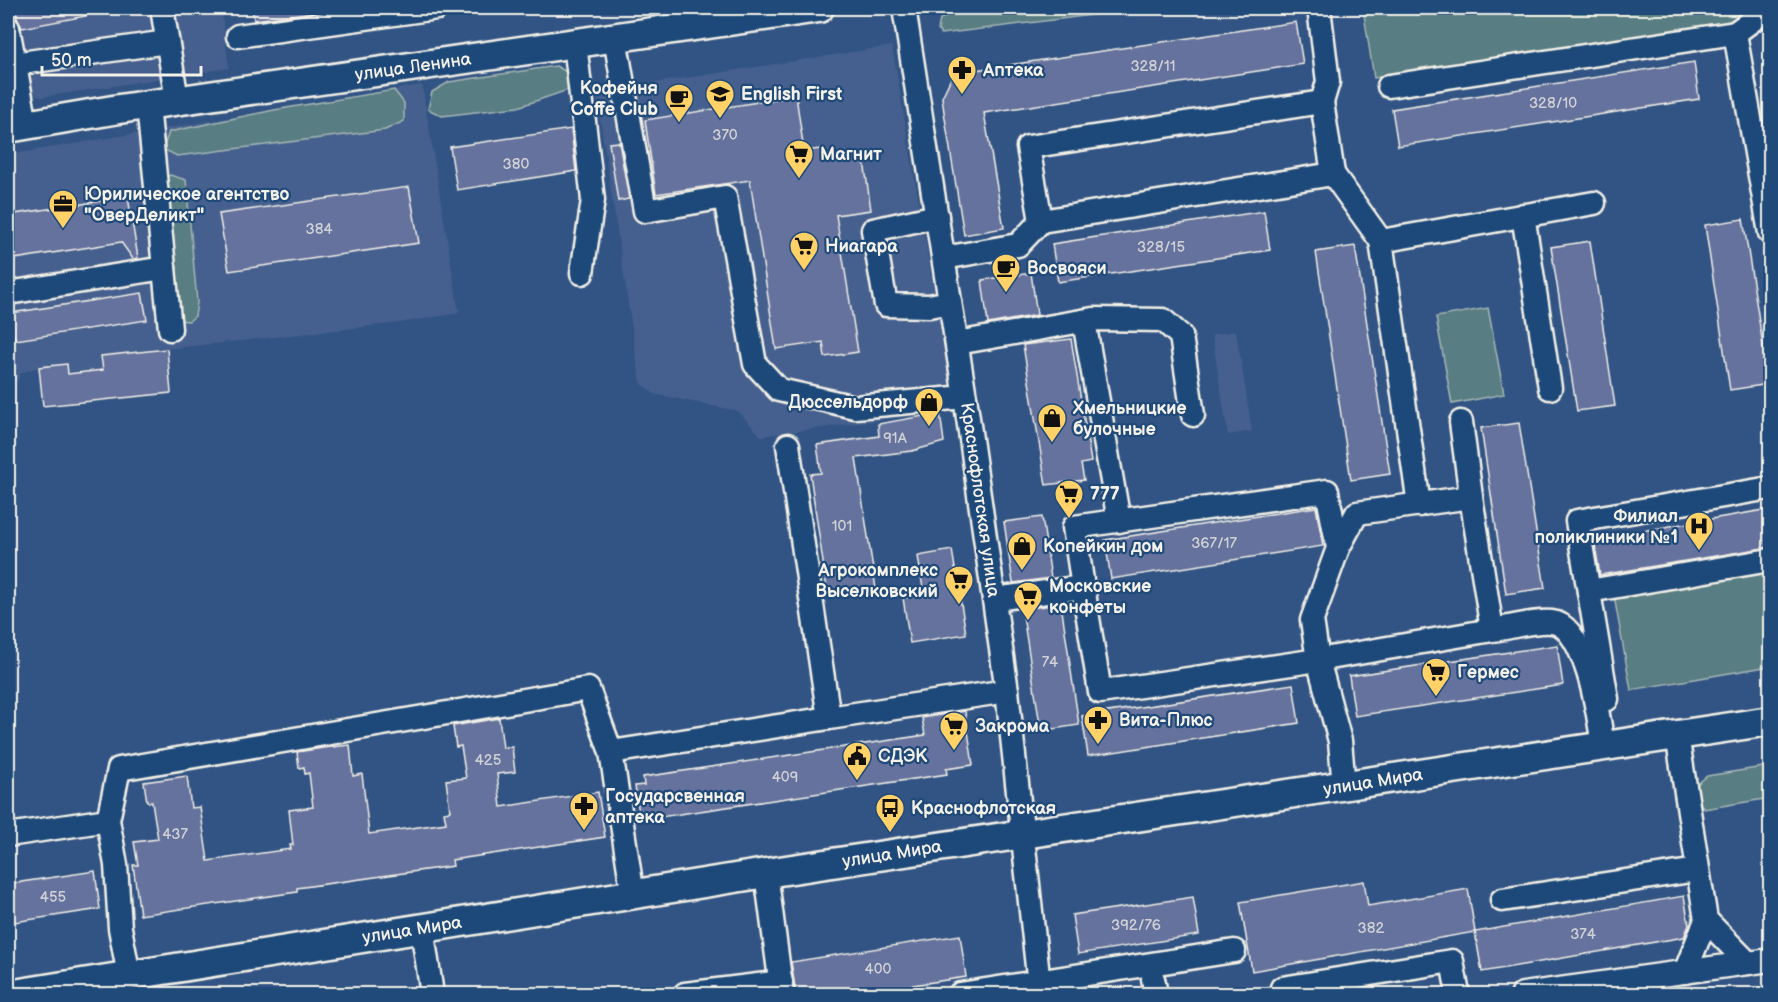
<svg xmlns="http://www.w3.org/2000/svg" width="1778" height="1002" font-family="'Balsamiq Sans',sans-serif">
<style>
.built{fill:#45608e}
.green{fill:#587d82;stroke:#a6b7b5;stroke-width:1.5}
.building{fill:#65729d;stroke:#f4f1e8;stroke-width:1.5}
.lines{fill:none;stroke-linecap:round;stroke-linejoin:round}
.minor-casing{stroke:#f4f1e8;stroke-width:27}
.major-casing{stroke:#f4f1e8;stroke-width:33}
.minor{stroke:#1f4a7a;stroke-width:22}
.major{stroke:#1f4a7a;stroke-width:28}
.labels{text-anchor:middle;dominant-baseline:central;stroke-width:4.5;stroke-linejoin:round;paint-order:stroke}
.number-label{font-size:15px;fill:#d0d1d5}
.street-label{font-size:18px;fill:#f4f1e8;stroke:#1f4a7a}
.poi-label{font-size:18px;font-weight:bold;fill:#f4f1e8;stroke:#1f4a7a;text-anchor:start}
</style>
<rect width="100%" height="100%" fill="#325484"/>
<filter id="ink" filterUnits="userSpaceOnUse"><feTurbulence type="fractalNoise" baseFrequency=".0167" numOctaves="2"/><feDisplacementMap in="SourceGraphic" scale="12" xChannelSelector="R" yChannelSelector="G"/><feConvolveMatrix kernelMatrix="1 2 1 2 8 2 1 2 1" color-interpolation-filters="sRGB"/></filter>
<g filter="url(#ink)">
<g class="built">
<polygon points="11,8 221,8 229,68 42,97 29,93 23,78"/>
<polygon points="892,46 954,410 761,436 738,411 654,394 642,384 638,368 596,92"/>
<polygon points="422,85 459,313 399,323 167,349 171,393 43,406 38,367 21,373 8,397 8,155"/>
<polygon points="1236,331 1252,431 1228,435 1212,335"/>
</g>
<g class="green">
<polygon points="1015,8 1147,8 941,34 938,30 940,19 957,12"/>
<polygon points="1363,8 1738,8 1741,23 1374,78"/>
<polygon points="556,66 568,73 568,90 518,107 442,116 428,109 432,92 449,82"/>
<polygon points="394,90 404,103 404,121 385,130 177,156 163,149 169,132 274,110"/>
<polygon points="170,175 186,180 197,302 195,316 189,321 178,320 160,182"/>
<polygon points="1488,308 1504,394 1452,404 1436,317"/>
<polygon points="1770,569 1770,666 1631,690 1614,596"/>
<polygon points="1770,766 1770,798 1704,809 1698,800 1695,786 1707,776"/>
</g>
<g class="building">
<polygon points="13,8 85,8 86,16 22,28"/>
<polygon points="252,8 314,8 314,12 254,20"/>
<polygon points="1296,22 1303,64 984,113 1004,228 964,235 944,112 942,97 952,76 962,72"/>
<polygon points="1694,62 1699,99 1398,146 1392,109"/>
<polygon points="796,96 804,151 821,149 823,161 863,154 871,210 836,215 858,352 825,357 823,342 776,349 750,180 656,194 645,120"/>
<polygon points="571,129 576,171 457,190 450,147"/>
<polygon points="619,142 629,199 618,201 609,143"/>
<polygon points="409,187 419,243 229,271 219,214"/>
<polygon points="128,197 138,258 133,259 121,242 8,260 8,215"/>
<polygon points="1264,211 1270,250 1058,282 1052,244"/>
<polygon points="1743,219 1769,384 1730,390 1705,225"/>
<polygon points="1590,241 1615,406 1577,411 1551,247"/>
<polygon points="1355,246 1390,474 1351,480 1316,252"/>
<polygon points="1031,273 1037,315 988,324 982,280"/>
<polygon points="142,293 147,320 16,340 14,335 8,336 8,319 12,319 11,313"/>
<polygon points="1071,339 1091,462 1081,464 1084,480 1046,485 1023,345"/>
<polygon points="167,349 171,393 43,406 39,367 67,364 68,374 103,370 101,356"/>
<polygon points="940,413 944,442 912,451 856,458 876,589 828,596 810,474 821,473 817,445 879,436 878,424"/>
<polygon points="1519,423 1545,588 1506,594 1481,428"/>
<polygon points="1316,507 1323,546 1111,579 1105,540"/>
<polygon points="1770,509 1770,547 1600,575 1594,539"/>
<polygon points="1042,517 1051,578 1013,583 1004,522"/>
<polygon points="952,550 966,634 910,643 903,598 924,595 918,556"/>
<polygon points="1061,604 1079,725 1041,731 1022,609"/>
<polygon points="1557,645 1563,685 1355,716 1349,676"/>
<polygon points="1293,684 1299,723 1088,756 1082,716"/>
<polygon points="965,711 973,765 946,769 947,774 640,820 635,786 644,785 643,777 925,735 922,718"/>
<polygon points="499,718 503,748 512,747 515,772 497,774 501,807 598,792 605,837 452,860 453,866 297,888 297,892 140,915 133,865 138,865 134,842 158,839 152,802 147,802 144,782 187,776 191,808 200,807 208,861 291,849 290,845 293,845 289,810 313,807 309,773 305,774 304,767 299,768 297,752 323,748 350,745 353,776 362,774 369,834 446,823 444,812 450,811 446,780 466,778 461,746 456,747 453,726"/>
<polygon points="95,871 100,909 8,923 8,884"/>
<polygon points="1364,881 1368,906 1468,889 1475,932 1252,971 1240,902"/>
<polygon points="1684,896 1689,925 1684,937 1482,972 1475,932"/>
<polygon points="1193,897 1199,935 1078,954 1072,915"/>
<polygon points="960,935 966,977 853,994 796,994 791,962"/>
</g>
<g class="lines">
<g class="minor-casing">
<g id="minor">
<polyline points="162,8 177,100"/>
<polyline points="904,8 965,397 1007,691 1040,994"/>
<polyline points="1770,10 1765,11 1735,33 1770,233"/>
<polyline points="8,28 26,124"/>
<polyline points="238,36 437,8"/>
<polyline points="615,38 645,211 725,197 755,364 779,390 855,407 965,397"/>
<polyline points="575,43 593,200 582,273"/>
<polyline points="14,64 167,42"/>
<polyline points="1389,86 1735,33"/>
<polyline points="148,105 170,329"/>
<polyline points="1333,174 1381,241 1419,505"/>
<polyline points="1523,215 1550,388"/>
<polyline points="937,216 873,230 886,305 929,306 950,302"/>
<polyline points="1041,221 1028,147 1322,102"/>
<polyline points="1381,241 1594,203"/>
<polyline points="944,258 1018,245 1041,221 1333,174 1322,102 1328,82 1319,8"/>
<polyline points="8,293 164,268"/>
<polyline points="1084,321 1119,521"/>
<polyline points="957,343 1093,319 1163,320 1181,336 1193,415"/>
<polyline points="1461,422 1471,497"/>
<polyline points="788,445 829,718 1007,691"/>
<path d="M1338,548L1357,513L1471,497L1492,630C1510,628 1534,620 1552,622C1586,625 1599,718 1603,746"/>
<polyline points="1083,587 1074,527 1327,491 1338,548 1312,620 1318,660 1492,630"/>
<polyline points="1589,591 1770,560"/>
<polyline points="995,599 1083,587 1100,692 1318,660 1340,741 1344,787"/>
<polyline points="1607,699 1577,521 1770,488"/>
<polyline points="1677,735 1706,920 1748,963"/>
<polyline points="611,752 829,718"/>
<polyline points="8,835 108,820"/>
<polyline points="766,873 782,994"/>
<polyline points="1502,900 1697,870"/>
<polyline points="422,928 432,994"/>
<polyline points="1685,972 1706,920"/>
<polyline points="129,976 120,928 116,865 108,820 119,769 588,689 611,752 633,896"/>
<polyline points="1153,979 1156,994"/>
<polyline points="1282,988 1452,961 1458,994"/>
<polyline points="685,994 781,982"/>
<polyline points="960,994 1234,951"/>
<polyline points="1523,994 1770,960"/>
</g>
</g>
<g class="major-casing">
<g id="major">
<polyline points="8,128 119,109 819,8"/>
<polyline points="14,994 766,873 1770,721"/>
</g>
</g>
<use href="#minor" class="minor"/>
<use href="#major" class="major"/>
</g>
</g>
<defs>
<g id="pharmacy-pin" transform="scale(1.5)"><path d="M0 17L-7.5 6A9.5 9.5 0 1 1 7.5 6Z" fill="#ffd166" stroke="#1f4a7a"/><path d="M-2-6h4v4h4v4h-4v4h-4v-4h-4v-4h4Z" fill="#111"/></g>
<g id="school-pin" transform="scale(1.5)"><path d="M0 17L-7.5 6A9.5 9.5 0 1 1 7.5 6Z" fill="#ffd166" stroke="#1f4a7a"/><path d="M0-5L7-2L0 1L-7-2ZM-4 1L0 2.5L4 1V4Q0 6-4 4Z" fill="#111"/></g>
<g id="cafe-pin" transform="scale(1.5)"><path d="M0 17L-7.5 6A9.5 9.5 0 1 1 7.5 6Z" fill="#ffd166" stroke="#1f4a7a"/><path d="M-5.5-4.5H6V0H3Q3 3.5 0 3.5H-2.5Q-5.5 3.5-5.5 0ZM3-3.2v2h1.7v-2ZM-6 4.5H4V6H-6Z" fill="#111"/></g>
<g id="supermarket-pin" transform="scale(1.5)"><path d="M0 17L-7.5 6A9.5 9.5 0 1 1 7.5 6Z" fill="#ffd166" stroke="#1f4a7a"/><path d="M-6-5.5h2.5l.6 2H6L4.5 2H-2.5L-4.4-4H-6ZM-1.5 3.2a1.3 1.3 0 1 0 .1 0ZM3 3.2a1.3 1.3 0 1 0 .1 0Z" fill="#111"/></g>
<g id="office-pin" transform="scale(1.5)"><path d="M0 17L-7.5 6A9.5 9.5 0 1 1 7.5 6Z" fill="#ffd166" stroke="#1f4a7a"/><path d="M-6-3h4V-5.5h4V-3h4V5H-6ZM-1-4.5V-3h2v-1.5ZM-6 0V1H6V0Z" fill="#111"/></g>
<g id="shop-pin" transform="scale(1.5)"><path d="M0 17L-7.5 6A9.5 9.5 0 1 1 7.5 6Z" fill="#ffd166" stroke="#1f4a7a"/><path d="M-5-2.5h2.3a2.7 3.5 0 0 1 5.4 0H5L5.5 6h-11ZM-1.5-2.5h3a1.5 2.3 0 0 0-3 0Z" fill="#111"/></g>
<g id="hospital-pin" transform="scale(1.5)"><path d="M0 17L-7.5 6A9.5 9.5 0 1 1 7.5 6Z" fill="#ffd166" stroke="#1f4a7a"/><path d="M-5-5h3v3.5h4V-5h3V5h-3V1.5h-4V5h-3Z" fill="#111"/></g>
<g id="civic-pin" transform="scale(1.5)"><path d="M0 17L-7.5 6A9.5 9.5 0 1 1 7.5 6Z" fill="#ffd166" stroke="#1f4a7a"/><path d="M-.6-6.5H3V-4.5H.6V-3L4-1V1h2V6H-6V1h2V-1L-.6-3ZM-1.2 2.5V6h2.4V2.5Z" fill="#111"/></g>
<g id="bus-pin" transform="scale(1.5)"><path d="M0 17L-7.5 6A9.5 9.5 0 1 1 7.5 6Z" fill="#ffd166" stroke="#1f4a7a"/><path d="M-5-6H5V4H4V6H2V4H-2V6H-4V4H-5ZM-3.5-4V0h7V-4ZM-3.5 1.2v1.5H-2V1.2ZM2 1.2v1.5H3.5V1.2Z" fill="#111"/></g>
</defs>
<g fill-rule="evenodd">
<use href="#pharmacy-pin" x="962" y="70"/>
<use href="#school-pin" x="720" y="94"/>
<use href="#cafe-pin" x="679" y="98"/>
<use href="#supermarket-pin" x="799" y="154"/>
<use href="#office-pin" x="63" y="204"/>
<use href="#supermarket-pin" x="804" y="246"/>
<use href="#cafe-pin" x="1006" y="268"/>
<use href="#shop-pin" x="929" y="402"/>
<use href="#shop-pin" x="1052" y="418"/>
<use href="#supermarket-pin" x="1069" y="494"/>
<use href="#hospital-pin" x="1699" y="526"/>
<use href="#shop-pin" x="1022" y="546"/>
<use href="#supermarket-pin" x="959" y="580"/>
<use href="#supermarket-pin" x="1028" y="596"/>
<use href="#supermarket-pin" x="1436" y="672"/>
<use href="#pharmacy-pin" x="1098" y="720"/>
<use href="#supermarket-pin" x="954" y="726"/>
<use href="#civic-pin" x="857" y="756"/>
<use href="#pharmacy-pin" x="584" y="806"/>
<use href="#bus-pin" x="890" y="808"/>
</g>
<g class="labels">
<g class="number-label">
<text x="1153" y="66">328/11</text>
<text x="1553" y="103">328/10</text>
<text x="725" y="135">370</text>
<text x="516" y="164">380</text>
<text x="319" y="229">384</text>
<text x="1161" y="247">328/15</text>
<text x="895" y="438">91А</text>
<text x="842" y="526">101</text>
<text x="1214" y="543">367/17</text>
<text x="1050" y="662">74</text>
<text x="488" y="760">425</text>
<text x="785" y="777">409</text>
<text x="175" y="834">437</text>
<text x="53" y="897">455</text>
<text x="1136" y="925">392/76</text>
<text x="1371" y="928">382</text>
<text x="1583" y="934">374</text>
<text x="878" y="969">400</text>
</g>
<g class="street-label">
<text transform="translate(413 67) rotate(-8)">улица Ленина</text>
<text transform="translate(980 500) rotate(82)">Краснофлотская улица</text>
<text transform="translate(1373 782) rotate(-9)">улица Мира</text>
<text transform="translate(892 854) rotate(-9)">улица Мира</text>
<text transform="translate(412 930) rotate(-9)">улица Мира</text>
</g>
<g class="poi-label">
<text x="983" y="70">Аптека</text>
<text x="658" y="88" text-anchor="end">Кофейня<tspan x="658" dy="21">Coffe Club</tspan></text>
<text x="741" y="94">English First</text>
<text x="820" y="154">Магнит</text>
<text x="84" y="194">Юрилическое агентство<tspan x="84" dy="21">"ОверДеликт"</tspan></text>
<text x="825" y="246">Ниагара</text>
<text x="1027" y="268">Восвояси</text>
<text x="908" y="402" text-anchor="end">Дюссельдорф</text>
<text x="1073" y="408">Хмельницкие<tspan x="1073" dy="21">булочные</tspan></text>
<text x="1090" y="494">777</text>
<text x="1678" y="516" text-anchor="end">Филиал<tspan x="1678" dy="21">поликлиники №1</tspan></text>
<text x="1043" y="546">Копейкин дом</text>
<text x="938" y="570" text-anchor="end">Агрокомплекс<tspan x="938" dy="21">Выселковский</tspan></text>
<text x="1049" y="586">Московские<tspan x="1049" dy="21">конфеты</tspan></text>
<text x="1457" y="672">Гермес</text>
<text x="1119" y="720">Вита-Плюс</text>
<text x="975" y="726">Закрома</text>
<text x="878" y="756">СДЭК</text>
<text x="605" y="796">Государсвенная<tspan x="605" dy="21">аптека</tspan></text>
<text x="911" y="808">Краснофлотская</text>
</g>
</g>
<rect width="1778" height="1002" fill="none" stroke="#1f4a7a" stroke-width="30"/>
<rect x="15" y="15" width="1748" height="972" fill="none" stroke="#f4f1e8" stroke-width="2" filter="url(#ink)"/>
<path d="M42 66v9h159v-9" fill="none" stroke="#f4f1e8" stroke-width="3"/>
<text x="51" y="66" font-size="18" fill="#f4f1e8" stroke="#1f4a7a" stroke-width="4.5" paint-order="stroke">50 m</text>
</svg>
